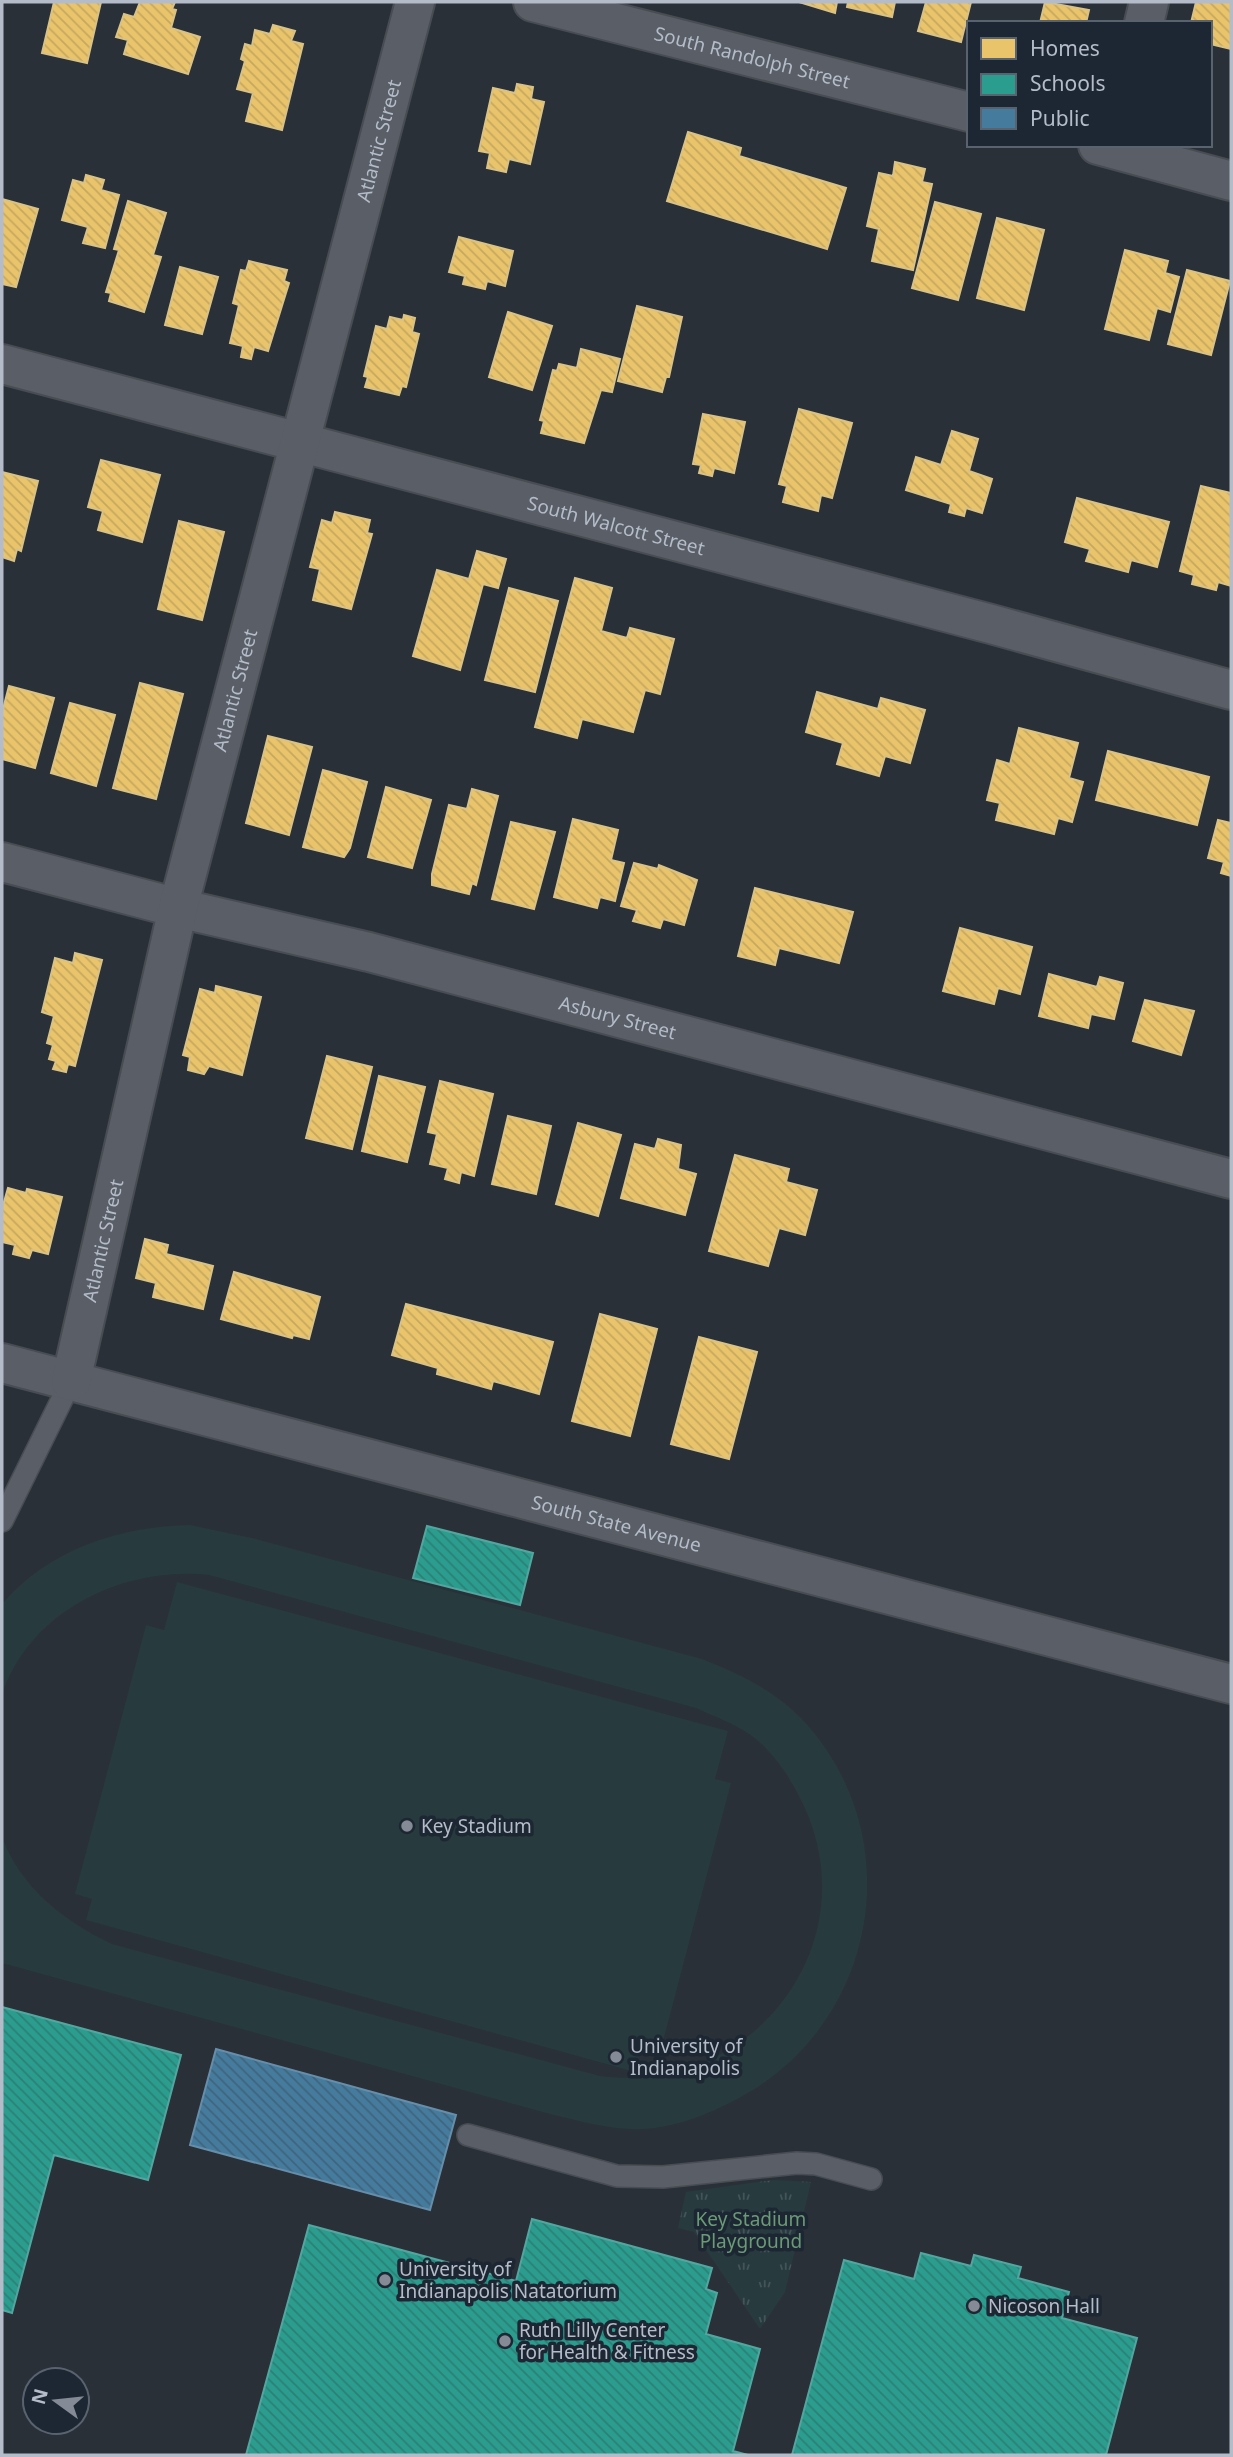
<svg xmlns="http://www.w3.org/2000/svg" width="1233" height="2457" font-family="'Noto Sans',sans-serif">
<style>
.grass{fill:#273a3e}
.park{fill:url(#park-tufts)}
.homes{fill:url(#homes-back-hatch);stroke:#d9c286;stroke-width:2}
.schools{fill:url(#schools-back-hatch);stroke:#53a6a0;stroke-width:2}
.public{fill:url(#public-back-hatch);stroke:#668eaa;stroke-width:2}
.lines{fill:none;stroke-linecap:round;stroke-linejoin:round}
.service-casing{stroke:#484c53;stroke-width:24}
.minor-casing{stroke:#484c53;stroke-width:42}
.service{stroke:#5a5e66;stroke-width:21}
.minor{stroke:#5a5e66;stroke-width:38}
.poi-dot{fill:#848b96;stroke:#1d2633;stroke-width:2.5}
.labels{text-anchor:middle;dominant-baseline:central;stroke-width:7;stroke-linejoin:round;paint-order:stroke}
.street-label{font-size:19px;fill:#b4bcc9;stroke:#1d2633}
.poi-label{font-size:19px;fill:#b4bcc9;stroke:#1d2633;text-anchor:start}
.park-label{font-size:19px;fill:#6b9a76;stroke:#1d2633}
</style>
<defs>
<pattern id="park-tufts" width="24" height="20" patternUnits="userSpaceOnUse" patternTransform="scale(1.75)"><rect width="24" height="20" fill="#273a3e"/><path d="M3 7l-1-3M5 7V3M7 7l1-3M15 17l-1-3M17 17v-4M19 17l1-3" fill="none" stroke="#445559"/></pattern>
<pattern id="homes-back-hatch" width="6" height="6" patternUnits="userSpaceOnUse" patternTransform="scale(1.75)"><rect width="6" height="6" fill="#e9c46a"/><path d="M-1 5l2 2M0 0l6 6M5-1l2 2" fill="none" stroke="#c5a861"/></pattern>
<pattern id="schools-back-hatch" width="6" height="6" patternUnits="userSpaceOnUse" patternTransform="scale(1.75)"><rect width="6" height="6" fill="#2a9d8f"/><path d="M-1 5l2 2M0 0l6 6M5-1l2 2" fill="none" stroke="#2e7f76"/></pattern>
<pattern id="public-back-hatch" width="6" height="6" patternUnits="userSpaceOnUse" patternTransform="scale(1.75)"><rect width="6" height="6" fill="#457b9d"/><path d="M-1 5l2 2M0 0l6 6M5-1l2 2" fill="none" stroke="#40647b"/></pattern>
</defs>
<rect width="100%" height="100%" fill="#2a3038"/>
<g class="grass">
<path d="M190,1525L252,1538L702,1659C738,1673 774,1690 801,1718C907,1829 882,2010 753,2090C722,2109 681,2127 644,2129C613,2131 580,2121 550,2114L2,1963V1837C21,1888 64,1921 112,1944L600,2076C753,2096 872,1942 801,1800C789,1776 771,1749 749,1734C733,1723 713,1716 696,1708L209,1575C125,1566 30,1610 2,1695V1604C49,1549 121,1526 190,1525Z"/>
<polygon points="177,1582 728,1731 715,1779 731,1783 660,2053 641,2048 635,2072 86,1920 92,1899 75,1894 146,1625 164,1630"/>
</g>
<polygon class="park" points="774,2180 811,2182 785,2292 760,2329 694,2232 678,2228 686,2192"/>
<g class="homes">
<polygon points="54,2 101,2 87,63 42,53"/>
<polygon points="140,2 175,2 172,9 176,10 171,28 200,37 188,74 124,54 128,40 116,37 124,14 134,17"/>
<polygon points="799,2 837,2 835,13"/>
<polygon points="848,2 895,2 892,17 847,7"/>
<polygon points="926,2 971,2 961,42 918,31"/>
<polygon points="1045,2 1089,10 1086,23 1040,23"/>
<polygon points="1196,2 1231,2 1231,49 1210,44 1210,23 1191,23"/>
<polygon points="273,25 295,31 291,41 303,44 282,130 246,121 253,93 237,89 245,61 241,59 245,44 252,46 255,30 270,34"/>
<polygon points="517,84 533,87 531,99 544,102 530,164 509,159 506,172 487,168 490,153 479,151 493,88 515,93"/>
<polygon points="688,132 741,148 739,156 846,188 827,249 667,201"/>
<polygon points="895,162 925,169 922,182 932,184 913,270 872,261 879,229 867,226 879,173 893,176"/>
<polygon points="86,175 104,180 101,190 119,195 105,248 83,243 88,227 62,220 73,180 84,183"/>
<polygon points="2,199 38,209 16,287 2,284"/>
<polygon points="128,201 166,213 153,255 161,257 144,312 109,301 111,293 106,292 119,250 114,249"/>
<polygon points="935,202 981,214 958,300 912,288"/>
<polygon points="997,218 1044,230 1024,310 977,298"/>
<polygon points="459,237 513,251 505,286 487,281 485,289 463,284 465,276 449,272"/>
<polygon points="1125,250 1168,261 1165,273 1179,277 1170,312 1157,308 1149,340 1105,329"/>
<polygon points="249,261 287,270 284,281 289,283 268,351 254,347 251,359 241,357 243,346 230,343 239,305 233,303 241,270 246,271"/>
<polygon points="180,267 218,277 202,334 165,325"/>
<polygon points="1187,270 1230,281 1211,355 1168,344"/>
<polygon points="637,306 682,317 669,377 666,377 662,392 618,381"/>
<polygon points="508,312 552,326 532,390 489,377"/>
<polygon points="404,315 415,318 412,332 419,334 406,387 402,386 399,395 365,387 368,377 364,376 376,326 387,329 390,317 403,320"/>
<polygon points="581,349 620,359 612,392 601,390 584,443 541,433 544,421 540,420 553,370 557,371 559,364 577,368"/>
<polygon points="799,409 852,423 832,498 821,495 818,511 783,502 787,486 779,484"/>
<polygon points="703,414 745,422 734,473 714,468 712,476 699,473 701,465 693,464"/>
<polygon points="952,431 978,439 969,471 992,479 982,513 966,508 964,516 949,512 951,504 906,490 916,457 941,465"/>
<polygon points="101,460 160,475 142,542 98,530 103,511 88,507"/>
<polygon points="2,472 38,481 21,551 17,549 14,561 2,557"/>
<polygon points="1201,486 1231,493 1231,586 1218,582 1216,590 1192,584 1194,575 1180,571"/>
<polygon points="1077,498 1169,522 1157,567 1131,560 1128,572 1086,561 1090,549 1065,542"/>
<polygon points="335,512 370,520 367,533 372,534 351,609 313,600 320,569 310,567 322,520 332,523"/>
<polygon points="179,521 224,532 202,620 158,609"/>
<polygon points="477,551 506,559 498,588 483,584 460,670 413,656 437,570 469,579"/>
<polygon points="575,578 612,588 601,631 627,638 630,628 674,639 660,694 645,690 633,732 582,719 577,738 535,727"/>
<polygon points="509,588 558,601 535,692 485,680"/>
<polygon points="140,683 183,694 156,799 113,788"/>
<polygon points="9,686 54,698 35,768 2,759 2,713"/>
<polygon points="817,692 878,709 881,698 925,710 910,763 885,756 879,776 837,764 843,743 806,732"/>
<polygon points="70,703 115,715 96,786 51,773"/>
<polygon points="1019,728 1078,743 1069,778 1083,782 1072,822 1058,818 1054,834 996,820 1000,803 987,800 997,760 1010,764"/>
<polygon points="268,736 312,747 289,835 246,823"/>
<polygon points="1108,751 1209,777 1197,825 1096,800"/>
<polygon points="323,770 367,782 350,848 344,857 303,847"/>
<polygon points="386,787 431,800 412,868 368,857"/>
<polygon points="472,789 498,796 476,885 472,883 469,894 432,885 432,874 449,805 467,809"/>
<polygon points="573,819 618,830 611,860 624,863 615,901 600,897 597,908 554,897"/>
<polygon points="1218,820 1231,823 1231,876 1221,873 1224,862 1208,858"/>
<polygon points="511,822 555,832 534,909 492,899"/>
<polygon points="634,863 658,869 659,865 697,880 684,925 663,919 660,928 633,921 637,910 621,906"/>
<polygon points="755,888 853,912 839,963 779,948 775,965 738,956"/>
<polygon points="960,928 1032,947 1020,994 998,988 994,1004 943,991"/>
<polygon points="75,953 102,960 75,1066 68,1064 66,1072 53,1069 56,1061 49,1059 53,1045 47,1043 54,1016 42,1012 55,958 73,963"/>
<polygon points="1049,974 1097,987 1100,977 1123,983 1114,1019 1091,1014 1088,1028 1039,1016"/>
<polygon points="216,986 261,997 242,1075 209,1066 204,1074 188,1070 190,1057 183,1055 200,989 215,993"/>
<polygon points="1145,1000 1194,1011 1181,1055 1133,1041"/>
<polygon points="327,1056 372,1067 352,1149 306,1138"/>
<polygon points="379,1076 425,1087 407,1162 362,1151"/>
<polygon points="440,1081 493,1094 474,1176 461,1172 459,1183 445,1179 448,1168 430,1164 437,1134 428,1132"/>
<polygon points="508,1116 551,1126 536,1194 492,1184"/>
<polygon points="578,1123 621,1135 598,1216 556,1204"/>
<polygon points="658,1139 681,1145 678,1169 696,1174 685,1215 621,1198 635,1144 655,1149"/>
<polygon points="735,1155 789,1169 786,1182 817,1190 805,1235 779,1228 768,1266 709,1251"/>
<polygon points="8,1188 26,1193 27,1189 62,1197 48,1254 32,1250 29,1258 13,1254 15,1245 2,1242 2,1209"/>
<polygon points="145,1239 168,1245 166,1254 213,1266 203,1309 153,1297 156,1283 136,1278"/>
<polygon points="234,1272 320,1297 309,1339 293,1335 292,1338 221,1319"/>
<polygon points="406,1304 553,1342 539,1394 493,1381 491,1389 437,1374 438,1368 392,1355"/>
<polygon points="600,1314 657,1329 630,1436 572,1421"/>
<polygon points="699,1337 757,1352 729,1459 671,1444"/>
</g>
<g class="schools">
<polygon points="427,1526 533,1553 520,1605 413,1578"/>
<polygon points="2,2007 181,2055 148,2180 54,2155 12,2313 2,2310"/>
<polygon points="532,2219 712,2268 706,2289 717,2293 706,2334 760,2349 733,2451 748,2455 246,2455 309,2225 516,2281"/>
<polygon points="921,2253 971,2266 974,2255 1021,2267 1018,2278 1069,2292 1062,2318 1137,2338 1106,2455 792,2455 844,2260 914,2279"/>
</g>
<polygon class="public" points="216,2049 456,2115 430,2210 190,2145"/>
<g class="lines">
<g class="service-casing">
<g id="service">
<polyline points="2,1521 71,1381"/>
<polyline points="468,2135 617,2176 663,2177 797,2163 816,2164 871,2179"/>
</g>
</g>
<g class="minor-casing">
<g id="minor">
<path id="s1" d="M533,2L969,112"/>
<polyline points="1144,23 1149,2"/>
<polyline points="1098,145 1231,181"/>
<path id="s2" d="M2,364L991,624L1231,690"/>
<path id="s3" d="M2,862L178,908L369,952L1231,1179"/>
<path id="s4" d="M2,1363L1231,1684"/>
<path id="s5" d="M71,1381L178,908L415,2"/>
</g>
</g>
<use href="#service" class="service"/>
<use href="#minor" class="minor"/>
</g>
<g class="poi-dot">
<circle cx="407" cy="1826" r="7"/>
<circle cx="616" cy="2057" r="7"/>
<circle cx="385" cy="2280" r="7"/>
<circle cx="974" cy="2306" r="7"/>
<circle cx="505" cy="2341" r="7"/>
</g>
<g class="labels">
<g class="street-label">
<text stroke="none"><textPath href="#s1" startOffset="226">South Randolph Street</textPath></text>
<text stroke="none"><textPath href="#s5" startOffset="1278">Atlantic Street</textPath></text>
<text stroke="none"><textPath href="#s2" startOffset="635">South Walcott Street</textPath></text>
<text stroke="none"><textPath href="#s5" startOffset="710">Atlantic Street</textPath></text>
<text stroke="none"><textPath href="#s3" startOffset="635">Asbury Street</textPath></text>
<text stroke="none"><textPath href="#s5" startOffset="144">Atlantic Street</textPath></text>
<text stroke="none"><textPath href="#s4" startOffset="635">South State Avenue</textPath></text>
</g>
<g class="poi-label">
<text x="421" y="1826">Key Stadium</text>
<text x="630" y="2046">University of<tspan x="630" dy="22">Indianapolis</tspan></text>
<text x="399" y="2269">University of<tspan x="399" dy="22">Indianapolis Natatorium</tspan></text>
<text x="988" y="2306">Nicoson Hall</text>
<text x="519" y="2330">Ruth Lilly Center<tspan x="519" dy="22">for Health &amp; Fitness</tspan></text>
</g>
<g class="park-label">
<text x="751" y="2219">Key Stadium<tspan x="751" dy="22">Playground</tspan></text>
</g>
</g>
<rect width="1233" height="2457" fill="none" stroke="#b4bcc9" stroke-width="7"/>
<rect x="967" y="21" width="245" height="126" fill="#1d2633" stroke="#59626f" stroke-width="2"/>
<rect x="981" y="38" width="35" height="21" fill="#e9c46a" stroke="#59626f" stroke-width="2"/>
<text x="1030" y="56" font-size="21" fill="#b4bcc9">Homes</text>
<rect x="981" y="74" width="35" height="21" fill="#2a9d8f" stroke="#59626f" stroke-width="2"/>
<text x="1030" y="91" font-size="21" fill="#b4bcc9">Schools</text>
<rect x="981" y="108" width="35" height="21" fill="#457b9d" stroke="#59626f" stroke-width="2"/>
<text x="1030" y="126" font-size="21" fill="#b4bcc9">Public</text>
<g transform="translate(56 2401) rotate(285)"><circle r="33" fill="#1d2633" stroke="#59626f" stroke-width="2"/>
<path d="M0-5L12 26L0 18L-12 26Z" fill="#848b96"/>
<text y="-10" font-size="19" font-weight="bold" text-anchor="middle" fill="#b4bcc9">N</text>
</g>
</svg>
